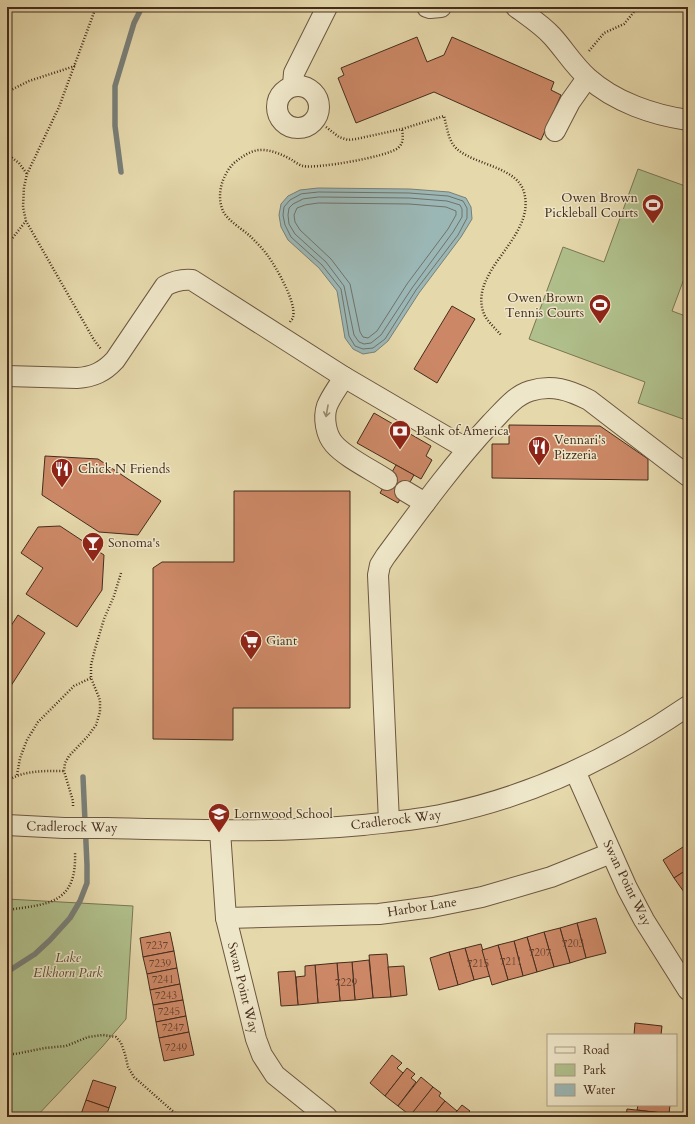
<svg xmlns="http://www.w3.org/2000/svg" width="695" height="1124" font-family="Cardo,serif">
<style>
.green{fill:#b0c08c;stroke:#7a7654}
.water{fill:#9bb7b5;stroke:#797f78}
.lines{fill:none;stroke-linecap:round;stroke-linejoin:round}
.shore{stroke:#707269;stroke-width:1}
.stream{stroke:#797f78;stroke-width:5.5}
.building{fill:#c86;stroke:#452c1d}
.minor-casing{stroke:#6d5740;stroke-width:22}
.path{stroke:#452c1d;stroke-width:2.5;stroke-dasharray:1 2;stroke-linecap:butt}
.minor{stroke:#eee6c8;stroke-width:20}
.minor-bridge-casing{stroke:#6d5740;stroke-width:22;stroke-linecap:butt}
.minor-bridge{stroke:#eee6c8;stroke-width:20}
.oneway{stroke:#9a8972}
.labels{text-anchor:middle;dominant-baseline:central;stroke-width:3;stroke-linejoin:round;paint-order:stroke}
.number-label{font-size:11px;fill:#67432f}
.poi-label{font-size:13px;fill:#452c1d;stroke:#eee6c8;text-anchor:start}
.street-label{font-size:13px;fill:#452c1d;stroke:#eee6c8}
.park-label{font-size:13px;font-style:italic;fill:#5a4a33;stroke:#eee6c8}
</style>
<rect width="100%" height="100%" fill="#e5d8ab"/>
<filter id="stains"><feTurbulence type="fractalNoise" baseFrequency=".005" numOctaves="4"/><feColorMatrix values="0 0 0 0 .2 0 0 0 0 .09 0 0 0 0 .02 0 0 0 .5 -.17"/></filter>
<radialGradient id="worn" r=".72"><stop offset=".6" stop-color="#630" stop-opacity="0"/><stop offset="1" stop-color="#630" stop-opacity=".3"/></radialGradient>
<g class="green">
<polygon points="638,169 688,187 688,268 672,311 688,317 688,405 683,419 638,403 645,382 529,339 563,247 604,262"/>
<polygon points="7,899 133,906 126,1019 102,1047 36,1117 7,1117"/>
</g>
<polygon class="water" points="318,188 410,189 449,192 466,198 471,207 472,219 461,237 419,293 388,341 375,352 363,354 353,349 345,338 337,291 319,268 288,240 281,227 279,215 281,204 288,196 300,190"/>
<g class="lines">
<g class="shore">
<polygon points="319,192 409,193 448,196 463,201 467,208 467,218 458,235 416,290 385,339 373,348 363,349 355,346 349,336 341,289 322,265 291,237 285,225 283,215 284,207 290,200 301,194"/>
<polygon points="319,197 409,198 447,201 460,205 462,209 462,217 453,232 412,288 381,335 371,343 364,344 359,342 354,335 344,286 326,262 295,234 289,224 288,215 289,208 293,204 303,199"/>
<polygon points="319,203 409,204 446,207 456,211 456,215 448,229 407,284 377,331 368,338 363,337 360,332 350,284 331,259 300,230 295,222 294,215 297,208 305,205"/>
</g>
<g class="stream">
<polyline points="121,172 115,126 115,86 134,23 142,7"/>
<polyline points="7,972 35,954 50,940 70,918 80,901 87,883 87,865 83,777"/>
</g>
</g>
<g class="building">
<polygon points="417,37 427,62 444,55 452,37 554,82 551,90 561,95 541,140 434,92 356,123 338,78 344,75 341,68"/>
<polygon points="452,306 475,319 437,383 414,369"/>
<polygon points="374,413 431,446 426,456 432,460 421,479 357,443"/>
<polygon points="509,425 600,426 648,459 648,480 492,478 492,444 509,444"/>
<polygon points="45,456 98,459 161,501 138,535 99,532 42,495"/>
<polygon points="396,465 414,475 398,503 380,493"/>
<polygon points="234,491 350,491 350,708 233,708 233,740 153,739 153,568 162,562 234,562"/>
<polygon points="60,526 104,555 102,590 77,627 26,594 43,568 21,553 38,527"/>
<polygon points="18,615 45,633 7,692 7,632"/>
<polygon points="686,845 688,848 688,869 674,878 663,860"/>
<polygon points="688,869 688,890 684,892 674,878"/>
<polygon points="596,918 606,953 586,958 577,923"/>
<polygon points="577,923 586,958 570,963 560,928"/>
<polygon points="560,928 570,963 554,967 544,932"/>
<polygon points="170,932 174,951 143,957 140,938"/>
<polygon points="544,932 554,967 537,972 527,937"/>
<polygon points="527,937 537,972 523,976 514,941"/>
<polygon points="514,941 523,976 508,980 498,945"/>
<polygon points="481,944 490,976 474,980 465,948"/>
<polygon points="498,945 508,980 492,985 482,950"/>
<polygon points="465,948 474,980 458,985 449,952"/>
<polygon points="174,951 177,968 147,974 143,957"/>
<polygon points="449,952 458,985 439,990 430,958"/>
<polygon points="387,954 391,997 373,998 369,955"/>
<polygon points="369,960 373,998 355,1000 352,962"/>
<polygon points="352,962 355,1000 340,1001 337,963"/>
<polygon points="337,963 340,1001 318,1003 315,965"/>
<polygon points="315,965 318,1003 298,1005 296,977 305,976 305,966"/>
<polygon points="404,966 407,995 391,997 388,967"/>
<polygon points="177,968 180,984 150,990 147,974"/>
<polygon points="295,971 298,1005 281,1006 278,972"/>
<polygon points="180,984 183,1000 153,1005 150,990"/>
<polygon points="183,1000 186,1016 156,1022 153,1005"/>
<polygon points="186,1016 189,1032 159,1038 156,1022"/>
<polygon points="635,1023 662,1026 661,1035 634,1035"/>
<polygon points="189,1032 194,1055 164,1061 159,1038"/>
<polygon points="392,1055 402,1063 397,1068 403,1073 385,1096 370,1083"/>
<polygon points="407,1068 415,1074 411,1078 416,1082 398,1106 385,1096"/>
<polygon points="421,1077 433,1087 411,1116 398,1106"/>
<polygon points="93,1080 116,1087 109,1108 86,1100"/>
<polygon points="433,1087 441,1093 439,1096 445,1101 432,1117 419,1117 413,1112"/>
<polygon points="86,1100 109,1108 106,1117 80,1117"/>
<polygon points="445,1101 457,1111 452,1117 432,1117"/>
<polygon points="462,1105 470,1111 466,1115 468,1117 452,1117"/>
<polygon points="638,1105 670,1105 669,1114 637,1110"/>
<polygon points="627,1109 663,1113 662,1117 626,1117"/>
</g>
<g class="lines">
<g class="minor-casing">
<g id="minor">
<polyline points="427,7 430,8 441,7"/>
<path d="M516,7C528,16 542,25 552,36C564,49 574,66 588,78C615,102 653,115 688,120"/>
<polyline points="293,85 294,73 327,7"/>
<circle cx="298" cy="107" r="21"/>
<polyline points="555,131 570,102 587,78"/>
<path d="M7,376L77,378C93,377 104,372 115,360L165,286C174,281 182,279 192,280L344,377L467,449"/>
<path d="M344,377C339,386 331,396 327,406C323,418 326,435 334,444C345,457 372,470 387,480"/>
<polyline points="405,491 425,503"/>
<polyline points="575,771 627,888 644,920 688,990"/>
<path d="M389,822L378,575L380,565L385,557C419,511 452,465 491,423C503,411 514,396 530,391C552,384 569,390 589,400L688,476"/>
<polyline points="7,825 64,828"/>
<path d="M107,828C193,830 278,833 363,825C390,822 418,820 445,814C532,796 615,756 688,706"/>
<polyline points="220,831 226,918 256,1039 262,1055 275,1075 327,1117"/>
<polyline points="226,918 379,914 432,907 482,897 551,877 611,853"/>
</g>
</g>
<g class="path">
<polyline points="96,7 59,107 27,174 24,187 23,207 26,221 94,340 101,349"/>
<polyline points="589,51 604,33 624,24 638,7"/>
<polyline points="7,92 29,81 75,66"/>
<path d="M326,127L339,137L348,140L356,139L402,129L444,116C447,127 448,141 457,149C475,165 517,167 524,192C537,238 467,270 484,314C487,321 496,329 501,335"/>
<polyline points="7,154 19,163 27,174"/>
<polyline points="7,245 26,221"/>
<path d="M290,322C291,320 293,319 293,317C297,303 276,267 268,256C263,249 256,242 250,236C241,228 228,221 223,211C216,195 222,175 234,163C243,156 252,149 264,150C274,151 283,155 292,160C295,162 299,165 303,166C316,169 387,157 398,148C404,143 403,136 402,129"/>
<polyline points="17,775 20,758 27,740 38,722 74,686 91,678"/>
<path d="M7,781C24,770 44,771 64,771"/>
<polyline points="73,806 73,801 64,771 65,763 69,756 88,736 96,725 100,712 100,700 91,678 91,665 95,649 104,619 114,596 121,573"/>
<path d="M7,910C49,904 77,904 75,852"/>
<polyline points="7,1054 15,1054 45,1048 66,1046 88,1037 103,1035 116,1037 121,1043 125,1054 128,1067 134,1077 176,1114"/>
</g>
<use href="#minor" class="minor"/>
<g class="minor-bridge-casing">
<polyline id="minor-bridge" points="64,828 107,828"/>
</g>
<use href="#minor-bridge" class="minor-bridge"/>
</g>
<defs><path id="oneway-shaft" d="M-6 0H5M1.5-3L5.5 0L1.5 3" fill="none" stroke-width="1.6" stroke-linecap="round" stroke-linejoin="round"/></defs>
<use class="oneway" href="#oneway-shaft" transform="translate(327 411) rotate(100)"/>
<defs>
<g id="stadium-pin" transform="scale(1.15)"><path d="M0 17L-7.5 6A9.5 9.5 0 1 1 7.5 6Z" fill="#8f2418" stroke="#eee6c8"/><path d="M0-5a6.5 5 0 1 0 0 10a6.5 5 0 1 0 0-10ZM-3.5-1.8h7v3.6h-7Z" fill="#fff"/></g>
<g id="bank-pin" transform="scale(1.15)"><path d="M0 17L-7.5 6A9.5 9.5 0 1 1 7.5 6Z" fill="#8f2418" stroke="#eee6c8"/><path d="M-6-4H6V4H-6ZM0-2.3a2.3 2.3 0 1 0 0 4.6a2.3 2.3 0 1 0 0-4.6Z" fill="#fff"/></g>
<g id="restaurant-pin" transform="scale(1.15)"><path d="M0 17L-7.5 6A9.5 9.5 0 1 1 7.5 6Z" fill="#8f2418" stroke="#eee6c8"/><path d="M-5-6h1v4h1v-4h1v4h1v-4h1v5L-1.5 .5V6h-2V.5L-5-1ZM5-6V6H3V1.5H1.5Q1.5-4 5-6Z" fill="#fff"/></g>
<g id="bar-pin" transform="scale(1.15)"><path d="M0 17L-7.5 6A9.5 9.5 0 1 1 7.5 6Z" fill="#8f2418" stroke="#eee6c8"/><path d="M-6-5H6L.8 .8V4.5H3.5V6h-7V4.5H-.8V.8Z" fill="#fff"/></g>
<g id="supermarket-pin" transform="scale(1.15)"><path d="M0 17L-7.5 6A9.5 9.5 0 1 1 7.5 6Z" fill="#8f2418" stroke="#eee6c8"/><path d="M-6-5.5h2.5l.6 2H6L4.5 2H-2.5L-4.4-4H-6ZM-1.5 3.2a1.3 1.3 0 1 0 .1 0ZM3 3.2a1.3 1.3 0 1 0 .1 0Z" fill="#fff"/></g>
<g id="school-pin" transform="scale(1.15)"><path d="M0 17L-7.5 6A9.5 9.5 0 1 1 7.5 6Z" fill="#8f2418" stroke="#eee6c8"/><path d="M0-5L7-2L0 1L-7-2ZM-4 1L0 2.5L4 1V4Q0 6-4 4Z" fill="#fff"/></g>
</defs>
<g fill-rule="evenodd">
<use href="#stadium-pin" x="653" y="205"/>
<use href="#stadium-pin" x="600" y="305"/>
<use href="#bank-pin" x="400" y="431"/>
<use href="#restaurant-pin" x="539" y="447"/>
<use href="#restaurant-pin" x="62" y="469"/>
<use href="#bar-pin" x="93" y="543"/>
<use href="#supermarket-pin" x="251" y="641"/>
<use href="#school-pin" x="219" y="814"/>
</g>
<g class="labels">
<g class="number-label">
<text x="573" y="943">7203</text>
<text x="157" y="945">7237</text>
<text x="540" y="952">7207</text>
<text x="511" y="961">7211</text>
<text x="160" y="963">7239</text>
<text x="478" y="963">7215</text>
<text x="163" y="979">7241</text>
<text x="346" y="982">7229</text>
<text x="166" y="995">7243</text>
<text x="169" y="1011">7245</text>
<text x="173" y="1027">7247</text>
<text x="176" y="1047">7249</text>
</g>
<g class="poi-label">
<text x="638" y="198" text-anchor="end">Owen Brown<tspan x="638" dy="15">Pickleball Courts</tspan></text>
<text x="584" y="298" text-anchor="end">Owen Brown<tspan x="584" dy="15">Tennis Courts</tspan></text>
<text x="416" y="431">Bank of America</text>
<text x="554" y="440">Vennari's<tspan x="554" dy="15">Pizzeria</tspan></text>
<text x="78" y="469">Chick N Friends</text>
<text x="108" y="543">Sonoma's</text>
<text x="266" y="641">Giant</text>
<text x="234" y="814">Lornwood School</text>
</g>
<g class="street-label">
<text transform="translate(396 820) rotate(-7)">Cradlerock Way</text>
<text transform="translate(72 827) rotate(1)">Cradlerock Way</text>
<text transform="translate(627 883) rotate(64)">Swan Point Way</text>
<text transform="translate(422 907) rotate(-9)">Harbor Lane</text>
<text transform="translate(243 988) rotate(76)">Swan Point Way</text>
</g>
<g class="park-label">
<text x="68" y="958">Lake<tspan x="68" dy="15">Elkhorn Park</tspan></text>
</g>
</g>
<rect width="695" height="1124" fill="none" stroke="#e5d8ab" stroke-width="24"/>
<rect x="8" y="8" width="679" height="1108" fill="none" stroke="#452c1d" stroke-width="2"/>
<rect x="12" y="12" width="671" height="1100" fill="none" stroke="#452c1d"/>
<rect x="547" y="1034" width="130" height="72" fill="#eee6c8" stroke="#aa9c84"/>
<rect x="555" y="1047" width="20" height="6" fill="#eee6c8" stroke="#aa9c84"/>
<text x="583" y="1054" font-size="12" fill="#452c1d">Road</text>
<rect x="555" y="1064" width="20" height="12" fill="#b0c08c" stroke="#aa9c84"/>
<text x="583" y="1074" font-size="12" fill="#452c1d">Park</text>
<rect x="555" y="1084" width="20" height="12" fill="#9bb7b5" stroke="#aa9c84"/>
<text x="583" y="1094" font-size="12" fill="#452c1d">Water</text>
<rect width="100%" height="100%" filter="url(#stains)"/>
<rect width="100%" height="100%" fill="url(#worn)"/>
</svg>
